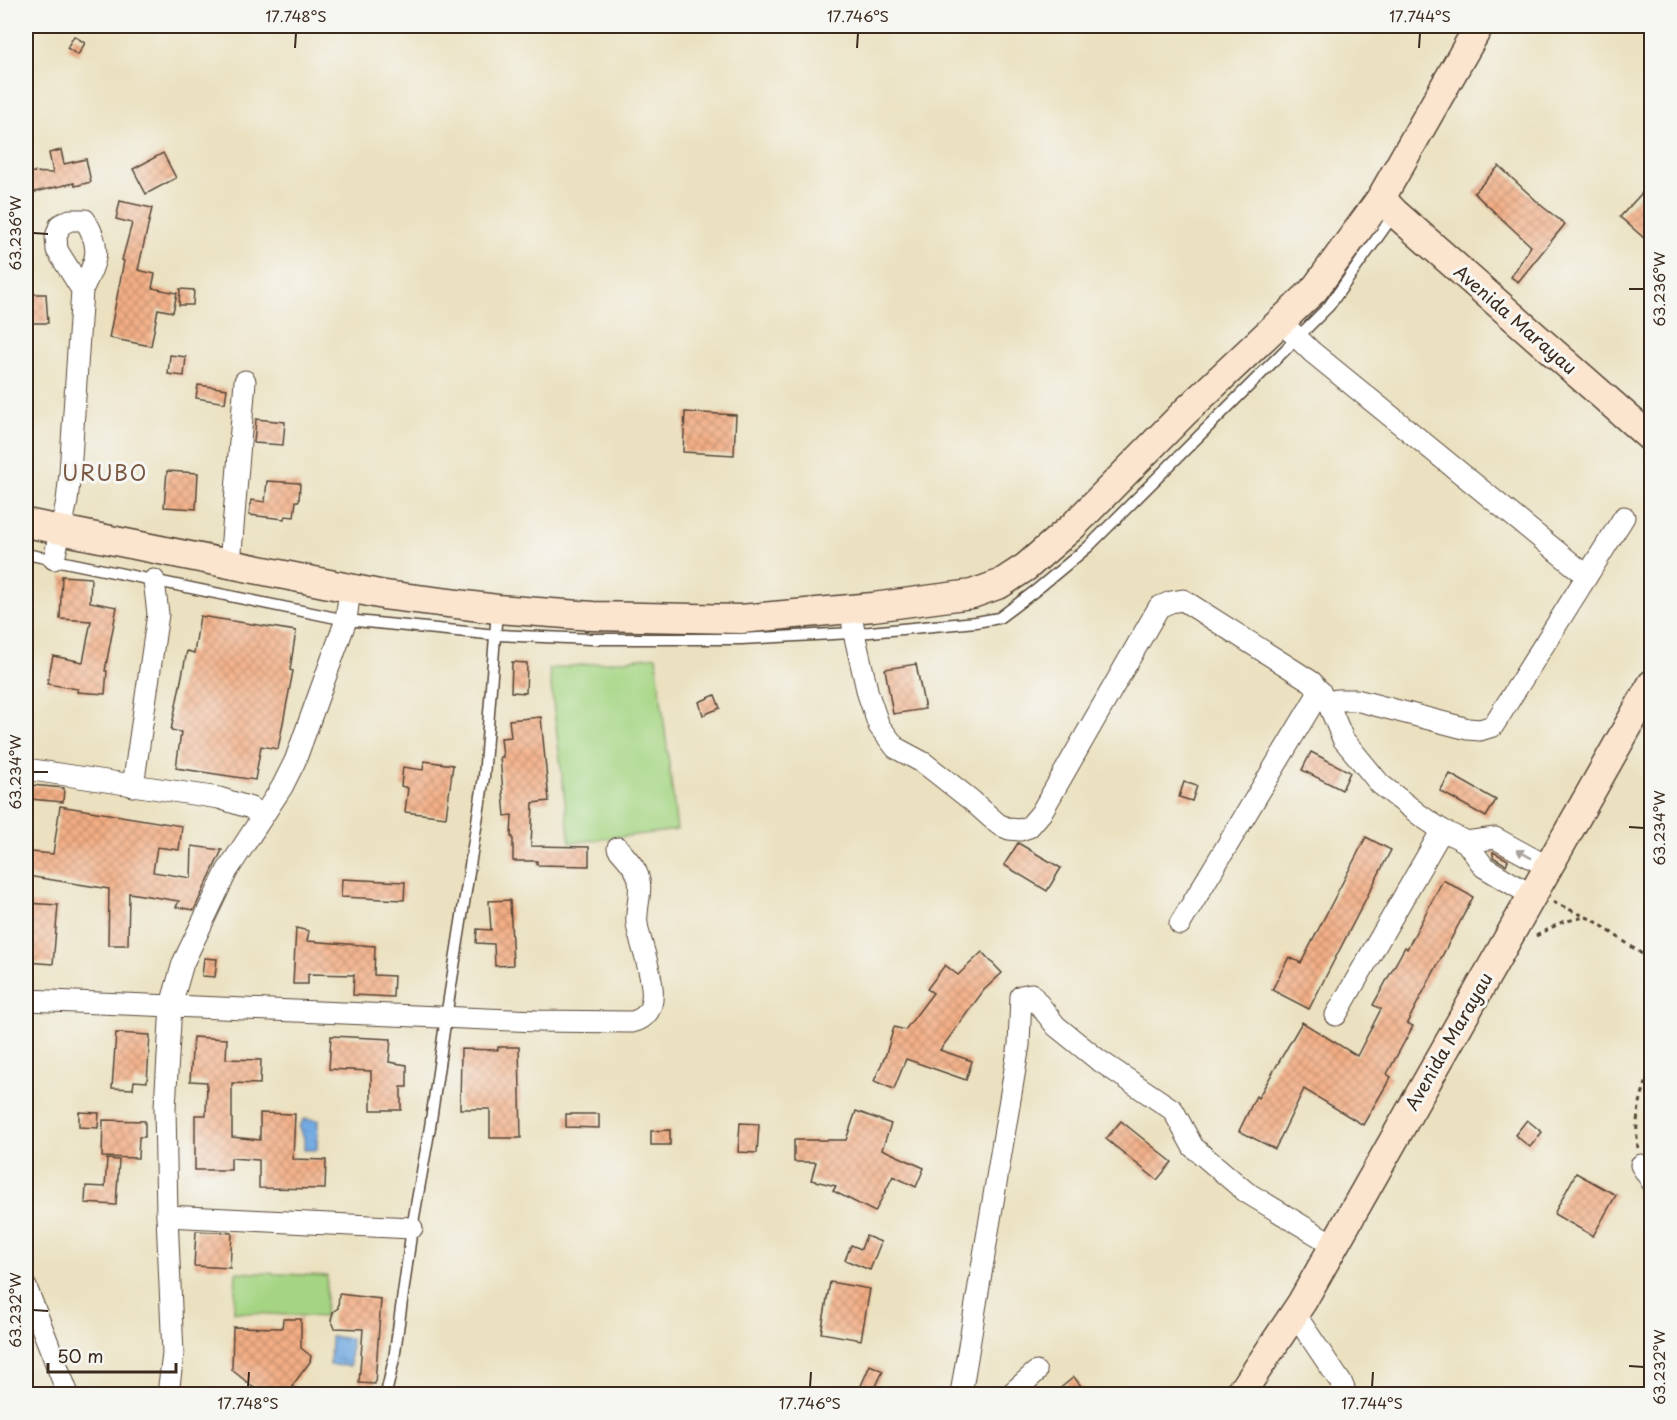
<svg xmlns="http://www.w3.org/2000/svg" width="1677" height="1420" font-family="'Playpen Sans',sans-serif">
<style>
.pitch{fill:#a5d583;stroke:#708050;stroke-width:1.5}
.water{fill:url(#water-ripples);stroke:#576a80;stroke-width:1.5}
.building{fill:url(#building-cross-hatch)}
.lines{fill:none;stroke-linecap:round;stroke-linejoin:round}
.lane-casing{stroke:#554536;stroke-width:13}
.street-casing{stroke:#554536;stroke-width:23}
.secondary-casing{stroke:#554536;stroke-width:31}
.path{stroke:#554536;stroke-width:3;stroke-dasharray:4.5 4.5;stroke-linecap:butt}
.lane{stroke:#fff;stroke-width:10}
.street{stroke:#fff;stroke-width:21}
.secondary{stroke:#fbe5cf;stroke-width:28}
.oneway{fill:#a79f9a}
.ticks{fill:none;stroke:#3b2a1e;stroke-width:2}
.labels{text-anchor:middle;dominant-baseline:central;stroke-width:6;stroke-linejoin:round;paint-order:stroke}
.street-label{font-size:18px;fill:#3b2a1e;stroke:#f6f6f2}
.quarter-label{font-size:21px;letter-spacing:1.5px;fill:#7b5842;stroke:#f6f6f2}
.neatline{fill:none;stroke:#3b2a1e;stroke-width:2}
.ticks-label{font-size:15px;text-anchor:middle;fill:#3b2a1e}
</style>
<defs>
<pattern id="water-ripples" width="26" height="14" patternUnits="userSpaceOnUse" patternTransform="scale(1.5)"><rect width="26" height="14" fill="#73aae1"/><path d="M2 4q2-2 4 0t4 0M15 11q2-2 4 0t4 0" fill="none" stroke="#608bb6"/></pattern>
<pattern id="building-cross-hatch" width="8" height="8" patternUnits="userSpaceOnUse" patternTransform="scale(1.5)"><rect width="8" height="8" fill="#f3ae85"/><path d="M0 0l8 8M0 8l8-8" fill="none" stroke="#c68e6c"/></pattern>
</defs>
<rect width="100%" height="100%" fill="#f6f6f2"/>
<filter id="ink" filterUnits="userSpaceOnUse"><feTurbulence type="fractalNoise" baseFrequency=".0167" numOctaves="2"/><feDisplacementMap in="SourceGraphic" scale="12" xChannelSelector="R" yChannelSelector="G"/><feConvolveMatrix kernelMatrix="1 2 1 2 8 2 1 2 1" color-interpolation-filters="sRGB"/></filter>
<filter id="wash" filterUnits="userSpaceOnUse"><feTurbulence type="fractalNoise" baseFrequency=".008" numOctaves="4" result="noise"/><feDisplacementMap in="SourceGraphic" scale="24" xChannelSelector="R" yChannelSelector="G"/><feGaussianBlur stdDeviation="1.35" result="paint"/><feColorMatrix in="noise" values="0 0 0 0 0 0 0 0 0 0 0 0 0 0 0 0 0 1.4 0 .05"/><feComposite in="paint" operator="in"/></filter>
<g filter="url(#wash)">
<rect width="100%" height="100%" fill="#ebe1c0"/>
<g class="pitch">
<polygon points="656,656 677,830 570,843 549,669"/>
<polygon points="236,1272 327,1276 325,1317 234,1312"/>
</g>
<g class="water">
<polygon points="304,1119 318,1120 317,1150 304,1150 304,1137 301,1133 299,1127"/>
<polygon points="331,1337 351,1338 350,1366 330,1365"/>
</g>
<g id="blocks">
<g class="building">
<polygon points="74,36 85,43 78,55 67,48"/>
<polygon points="61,150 64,164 86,159 91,182 75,186 74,183 26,194 26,172 53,173 49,153"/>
<polygon points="163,153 176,178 146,194 133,169"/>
<polygon points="1499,166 1543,207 1565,224 1518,282 1511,277 1531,246 1474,193"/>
<polygon points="1652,182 1652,245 1620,217"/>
<polygon points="120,201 152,208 138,270 155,274 152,288 177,293 173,312 158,309 151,346 109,338 124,261 122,260 132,223 116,219"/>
<polygon points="180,289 194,290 193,305 179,305"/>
<polygon points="33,294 46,294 48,323 32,323"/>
<polygon points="170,355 186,357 184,376 168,374"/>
<polygon points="198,385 227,389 225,403 196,398"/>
<polygon points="685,412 736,415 734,455 683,452"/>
<polygon points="256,419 285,422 283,445 254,443"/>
<polygon points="167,471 198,473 196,509 164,507"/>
<polygon points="267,481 300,483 299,501 296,501 294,517 285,516 284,519 249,515 251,500 265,502"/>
<polygon points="62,576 91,578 90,602 117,607 105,671 107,671 105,694 77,692 78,689 47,684 53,656 83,662 91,621 60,619"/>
<polygon points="200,616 296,631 290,670 293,671 278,749 261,746 255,780 176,768 181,732 171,730 187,651 194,653"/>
<polygon points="512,662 527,663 526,693 511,692"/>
<polygon points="916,664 925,709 893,714 885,669"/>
<polygon points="715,695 720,708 703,715 699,702"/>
<polygon points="541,717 549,801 533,803 531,846 589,847 589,866 537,865 537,861 513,861 513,837 511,837 512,815 505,816 500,757 503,757 501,738 511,737 509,720"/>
<polygon points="1311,752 1350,772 1342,790 1302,770"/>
<polygon points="424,761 453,765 446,817 405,812 408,788 401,786 403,767 423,770"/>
<polygon points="1450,774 1496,800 1486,817 1440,791"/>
<polygon points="1184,782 1197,786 1192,801 1179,797"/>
<polygon points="31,785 64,788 63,802 30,799"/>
<polygon points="60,806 182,826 179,850 157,847 153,872 191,878 192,846 222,850 194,910 176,907 179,901 129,893 128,945 108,945 109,889 27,876 31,852 53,854"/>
<polygon points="1366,837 1391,850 1309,1009 1272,990 1289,957 1301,963"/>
<polygon points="1018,843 1061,868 1047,891 1004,865"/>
<polygon points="1493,852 1508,860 1506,865 1493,857"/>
<polygon points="342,879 405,882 404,900 341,897"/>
<polygon points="1443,880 1473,897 1407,1023 1413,1026 1387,1074 1391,1077 1363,1125 1304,1089 1275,1149 1239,1131 1256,1096 1258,1098 1302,1022 1357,1056 1381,1009 1373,1005 1405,947 1407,949"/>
<polygon points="510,900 513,965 495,966 494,944 476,943 477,929 491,930 489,901"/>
<polygon points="26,903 58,905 53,964 27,962 29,941 26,940"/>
<polygon points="296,928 309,931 307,941 375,946 374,975 394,976 393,997 353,995 354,975 308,974 308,984 293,984"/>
<polygon points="982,952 1002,973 984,990 940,1050 972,1061 966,1080 906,1059 894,1089 874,1081 886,1054 894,1027 905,1030 933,993 927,989 945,965 958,975"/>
<polygon points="204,958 217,959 215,977 202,976"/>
<polygon points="116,1033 150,1035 147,1082 134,1081 133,1089 112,1088"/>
<polygon points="331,1036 391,1039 389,1062 407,1065 407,1087 401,1087 401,1110 371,1110 371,1071 329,1069"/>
<polygon points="193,1037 227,1039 226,1059 261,1060 260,1084 232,1083 232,1137 260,1140 260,1113 295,1114 293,1159 326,1160 325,1189 259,1188 259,1160 231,1158 231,1170 195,1170 195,1115 206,1115 207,1082 190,1081"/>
<polygon points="498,1047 519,1047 521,1138 490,1138 490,1109 460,1109 461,1049 498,1050"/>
<polygon points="856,1111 891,1124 882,1149 924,1168 916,1187 893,1176 875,1212 833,1191 836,1186 811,1180 816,1162 794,1162 794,1140 846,1140"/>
<polygon points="79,1112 99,1113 98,1128 79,1127"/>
<polygon points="566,1114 599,1114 599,1128 566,1127"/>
<polygon points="103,1120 145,1121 145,1137 139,1137 138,1158 102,1157"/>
<polygon points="1527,1120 1542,1132 1530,1147 1515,1135"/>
<polygon points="1121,1121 1172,1162 1157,1180 1106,1139"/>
<polygon points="740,1123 759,1124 757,1153 738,1152"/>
<polygon points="670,1130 670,1145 651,1145 651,1131"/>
<polygon points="107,1159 119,1160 116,1205 85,1203 86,1186 105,1187"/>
<polygon points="1576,1173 1616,1195 1593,1236 1554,1214"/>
<polygon points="196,1231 232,1233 230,1268 194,1266"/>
<polygon points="866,1236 881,1242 870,1270 845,1260 851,1245 861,1249"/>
<polygon points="830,1282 870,1289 861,1340 821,1333"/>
<polygon points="339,1294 381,1299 375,1384 359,1383 363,1329 335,1328 331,1320 333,1312 338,1308"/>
<polygon points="283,1319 301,1319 301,1348 311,1356 310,1362 292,1386 302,1395 263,1395 232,1370 233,1327 282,1328"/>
<polygon points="870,1365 883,1371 872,1395 857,1395"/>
<polygon points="1074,1377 1088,1395 1052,1395"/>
</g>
</g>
</g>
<g filter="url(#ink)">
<use href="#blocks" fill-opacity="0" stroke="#554536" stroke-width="1.5"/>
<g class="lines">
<g class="lane-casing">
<g id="lane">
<polyline points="26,554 346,620 497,635 591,639 741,639 870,632 976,622 999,618 1035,591 1088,547 1329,306 1395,213"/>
<polyline points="386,1394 394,1359 412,1228 430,1127 446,1017 484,777 497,611"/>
</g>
</g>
<g class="street-casing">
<g id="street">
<polyline points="1280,321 1312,352 1587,576"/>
<path d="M54,559L67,501L70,473L82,290L57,250L56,237L60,225L70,220H85C103,249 96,261 82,290"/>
<polyline points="230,564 245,381"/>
<polyline points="851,609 854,633 868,694 879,726 896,748 924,763 971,800 998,824 1009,829 1020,830 1029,827 1041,813 1159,607 1171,602 1183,600 1312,682 1328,703 1343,739 1380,784 1421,816 1442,830 1466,842 1484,867 1531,895"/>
<polyline points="1328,703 1337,700 1356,700 1468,729 1480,730 1493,726 1624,517"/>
<polyline points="26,769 219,798 251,808 261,817"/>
<polyline points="133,786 158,614 154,580"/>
<polyline points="1466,842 1495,838 1548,867"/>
<polyline points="1180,924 1320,691"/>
<path d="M26,1000L537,1021L632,1022C673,1013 640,950 637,924C635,908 644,889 637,874C634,865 624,856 618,848"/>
<polyline points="1336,1015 1442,830"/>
<polyline points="1641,1165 1652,1182"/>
<polyline points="167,1216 412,1228"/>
<polyline points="26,1287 68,1394"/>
<polyline points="1294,1313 1342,1384 1346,1394"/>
<polyline points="168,1394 173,1354 167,1216 165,1107 171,1005 183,963 227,871 282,787 295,761 346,620 350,589"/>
<polyline points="961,1394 1019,1045 1021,996 1031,994 1056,1026 1097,1059 1173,1110 1193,1147 1246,1192 1334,1245"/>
<polyline points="1011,1394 1036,1372"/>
</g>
</g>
<g class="secondary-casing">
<g id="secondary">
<polyline points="1381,198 1395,213 1652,439"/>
<polyline points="26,523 384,595 497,609 593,616 740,619 873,607 972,594 1000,584 1026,567 1073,526 1186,411 1314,290 1381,198 1479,26"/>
<polyline points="1237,1394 1244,1389 1302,1302 1652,684"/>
</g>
</g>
<g class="path">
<polyline points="1553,902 1595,921 1652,961"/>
<polyline points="1536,936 1562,922 1585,917"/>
<path d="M1638,1148C1634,1119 1640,1096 1652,1068"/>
</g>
<use href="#lane" class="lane"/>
<use href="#street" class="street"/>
<use href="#secondary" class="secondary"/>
</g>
<defs><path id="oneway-solid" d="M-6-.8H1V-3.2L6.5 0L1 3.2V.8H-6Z" transform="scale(1.5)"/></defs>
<use class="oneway" href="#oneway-solid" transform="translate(1524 854) rotate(-151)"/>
</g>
<path class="ticks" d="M295,48L296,33M857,48L858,33M1419,48L1420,33M33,233L48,234M1629,289H1644M33,772H48M1629,827L1644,828M33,1310L48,1311M1629,1366L1644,1367M248,1387L249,1372M810,1387L811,1372M1372,1387L1373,1372"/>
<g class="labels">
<g class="street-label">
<text transform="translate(1516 319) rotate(41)">Avenida Marayau</text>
<text transform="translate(1448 1041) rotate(-60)">Avenida Marayau</text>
</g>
<g class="quarter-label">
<text x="105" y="472">URUBO</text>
</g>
</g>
<rect width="1677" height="1420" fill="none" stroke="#f6f6f2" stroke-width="66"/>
<path d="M48 1363v9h128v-9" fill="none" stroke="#3b2a1e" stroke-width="3"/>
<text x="57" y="1363" font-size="18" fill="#3b2a1e" stroke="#f6f6f2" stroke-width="4.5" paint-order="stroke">50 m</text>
<rect x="33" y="33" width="1611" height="1354" class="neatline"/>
<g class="ticks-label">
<text x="296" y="22">17.748°S</text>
<text x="858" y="22">17.746°S</text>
<text x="1420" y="22">17.744°S</text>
<text transform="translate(16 233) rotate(-90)" y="5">63.236°W</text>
<text transform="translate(1660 289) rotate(-90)" y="5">63.236°W</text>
<text transform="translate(16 772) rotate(-90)" y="5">63.234°W</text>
<text transform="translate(1660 828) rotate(-90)" y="5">63.234°W</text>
<text transform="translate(16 1310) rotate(-90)" y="5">63.232°W</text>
<text transform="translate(1660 1367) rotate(-90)" y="5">63.232°W</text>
<text x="248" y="1409">17.748°S</text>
<text x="810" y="1409">17.746°S</text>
<text x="1372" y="1409">17.744°S</text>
</g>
</svg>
